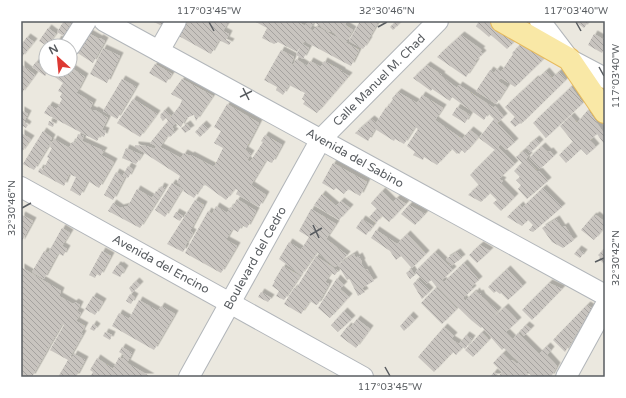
<svg xmlns="http://www.w3.org/2000/svg" width="626" height="398" font-family="'Varela Round',sans-serif">
<style>
.building{fill:url(#building-back-hatch);filter:url(#shadow)}
.lines{fill:none;stroke-linecap:round;stroke-linejoin:round}
.minor-casing{stroke:#b2b6ba;stroke-width:22}
.major-casing{stroke:#e7ba5c;stroke-width:24}
.minor{stroke:#fff;stroke-width:20}
.major{stroke:#f9e8a6;stroke-width:22}
.ticks{fill:none;stroke:#585c60;stroke-width:1.5}
.labels{text-anchor:middle;dominant-baseline:central;stroke-width:3;stroke-linejoin:round;paint-order:stroke}
.street-label{font-size:12px;fill:#585c60;stroke:#fff}
.neatline{fill:none;stroke:#585c60;stroke-width:1.5}
.ticks-label{font-size:10px;text-anchor:middle;fill:#585c60}
</style>
<defs>
<pattern id="building-back-hatch" width="6" height="6" patternUnits="userSpaceOnUse"><rect width="6" height="6" fill="#c8c4bf"/><path d="M-1 5l2 2M0 0l6 6M5-1l2 2" fill="none" stroke="#a5a29f"/></pattern>
<filter id="shadow"><feDropShadow dx="3.5" dy="-3.5" stdDeviation="0" flood-color="#0004"/></filter>
</defs>
<rect width="100%" height="100%" fill="#ebe8df"/>
<g class="building">
<polygon points="64,21 76,21 70,40 57,32"/>
<polygon points="152,21 168,21 162,26"/>
<polygon points="185,21 229,21 223,31 229,34 226,40 231,42 229,45 219,40 211,54 177,35"/>
<polygon points="254,21 297,21 305,26 308,21 347,21 345,25 353,30 346,42 335,36 336,34 330,31 329,32 314,22 310,29 313,31 316,26 359,50 351,66 304,41 297,52 278,42 274,44 262,38 267,28"/>
<polygon points="360,21 379,21 368,40 369,40 363,49 349,41"/>
<polygon points="396,21 400,23 393,30 390,27"/>
<polygon points="479,21 489,21 514,42 507,49 491,35 489,37 476,26"/>
<polygon points="574,21 589,21 584,28"/>
<polygon points="48,28 56,34 47,46 39,41"/>
<polygon points="85,31 99,39 100,38 105,41 93,63 73,50"/>
<polygon points="594,34 603,39 605,35 605,48 602,53 588,45"/>
<polygon points="461,35 482,50 480,51 483,54 475,61 476,62 466,77 437,57"/>
<polygon points="27,37 34,42 21,58 21,45"/>
<polygon points="58,39 67,44 66,46 54,46"/>
<polygon points="525,40 548,55 515,87 501,78 498,81 507,87 496,104 476,91 490,70 494,73 497,69 501,72 513,54 512,53"/>
<polygon points="302,44 309,48 303,59 296,55"/>
<polygon points="103,48 120,56 107,83 90,74"/>
<polygon points="281,50 294,57 291,64 293,65 296,59 307,66 310,61 321,67 324,61 342,71 342,72 349,76 317,113 303,104 305,101 302,99 305,93 289,85 283,95 276,90 277,87 264,80"/>
<polygon points="36,62 42,66 45,62 46,63 46,70 49,70 45,76 32,67"/>
<polygon points="21,64 35,75 21,94"/>
<polygon points="155,64 172,74 166,83 149,73"/>
<polygon points="427,65 442,75 441,76 457,88 459,85 494,108 495,106 504,117 497,123 515,142 506,150 500,144 498,147 515,164 499,179 503,181 501,183 515,197 501,211 493,203 497,200 490,193 481,202 468,195 479,185 470,175 495,150 479,138 494,119 488,113 484,120 452,97 450,101 432,89 431,91 413,78"/>
<polygon points="70,67 85,77 77,92 75,92 93,103 90,109 94,111 95,110 108,118 102,130 106,131 104,137 100,135 97,141 44,113 49,105 57,109 62,99 60,97 62,93 58,91 63,83 55,77 59,70 70,70"/>
<polygon points="546,71 552,78 559,72 566,80 521,124 520,123 515,127 510,122 515,117 505,107 535,79 536,80"/>
<polygon points="122,79 136,87 117,119 103,111"/>
<polygon points="182,79 213,96 196,121 194,115 186,118 181,127 176,123 172,127 174,129 172,130 175,132 170,137 168,135 160,147 181,158 184,153 190,156 191,155 214,167 223,148 214,143 221,131 214,127 227,104 259,123 245,150 251,154 247,160 250,162 263,142 261,141 265,135 282,145 272,163 266,160 251,185 266,195 259,207 236,194 238,190 235,189 226,200 204,184 202,189 200,188 194,198 183,191 184,190 180,187 181,185 177,182 180,176 135,147 135,145 146,146 155,149 156,146 150,143 168,121 166,118 163,121 160,117 161,116 160,115 165,110 171,117 180,105 182,100 171,94"/>
<polygon points="571,87 583,103 546,138 533,123"/>
<polygon points="398,92 417,103 422,95 443,108 435,120 462,139 470,130 479,137 465,153 462,150 459,154 458,153 457,154 452,149 437,165 424,157 423,160 413,155 415,152 407,146 418,129 415,127 404,144 395,139 394,141 375,129 368,141 355,133 371,119 376,123 386,107 387,108 393,99 392,98"/>
<polygon points="133,99 157,114 140,137 117,123"/>
<polygon points="457,107 470,115 465,123 452,115"/>
<polygon points="21,110 28,114 24,122 28,125 26,128 23,126 21,129"/>
<polygon points="588,110 605,135 605,145 597,134 590,140 596,147 587,155 581,149 566,163 559,155 573,142 560,126 571,116 577,123"/>
<polygon points="49,121 54,123 53,127 48,125"/>
<polygon points="187,124 191,129 185,133 181,128"/>
<polygon points="203,124 208,129 200,137 195,132"/>
<polygon points="43,131 52,138 50,142 52,143 54,139 69,148 72,142 75,143 78,134 84,136 82,141 104,151 101,155 114,162 99,188 88,181 80,196 70,190 76,177 69,174 64,186 38,172 40,168 43,170 49,158 47,157 52,148 50,147 51,146 49,145 34,170 23,164"/>
<polygon points="21,133 31,139 21,153"/>
<polygon points="536,139 540,143 530,153 526,147"/>
<polygon points="542,146 548,152 550,151 554,156 540,169 529,158"/>
<polygon points="126,148 142,155 136,164 122,158"/>
<polygon points="523,151 529,156 526,159 538,172 539,171 548,181 527,199 518,189 521,185 516,180 520,177 514,171 522,163 516,157"/>
<polygon points="333,163 367,182 360,196 348,189 344,194 336,188 334,190 322,183"/>
<polygon points="128,166 133,169 128,178 123,175"/>
<polygon points="116,172 125,177 113,200 104,195"/>
<polygon points="172,183 182,189 165,217 155,210"/>
<polygon points="161,186 165,188 140,228 108,211 113,203 120,208 128,206 137,189 152,198 156,191 158,192"/>
<polygon points="543,188 562,207 533,232 529,230 533,225 528,220 522,226 507,217 520,205 522,208"/>
<polygon points="382,191 393,202 397,198 406,204 389,222 382,216 376,223 369,217 377,209 371,203"/>
<polygon points="322,194 336,206 341,201 350,208 339,220 314,205"/>
<polygon points="237,199 256,211 247,228 242,225 238,232 232,229 226,240 237,246 221,273 185,253 208,211 212,214 216,206 227,213 230,207 232,208"/>
<polygon points="195,200 204,205 190,231 193,233 185,246 186,247 183,252 167,244"/>
<polygon points="409,205 425,214 415,225 401,214"/>
<polygon points="311,209 336,224 326,239 347,255 339,264 354,254 356,258 359,256 362,262 361,263 365,270 367,269 374,281 362,288 365,292 358,296 350,280 349,279 347,280 338,265 335,267 317,252 301,275 279,259 289,242 301,250 309,237 299,231"/>
<polygon points="176,212 183,216 180,221 173,217"/>
<polygon points="22,215 33,221 21,243 21,217"/>
<polygon points="596,215 605,222 604,224 605,227 594,240 581,230 593,216 594,217"/>
<polygon points="362,219 373,226 366,235 356,228"/>
<polygon points="556,219 562,228 565,226 574,240 563,248 552,242 542,228"/>
<polygon points="62,228 70,233 62,246 67,249 63,256 58,253 44,279 32,272 44,251 48,253"/>
<polygon points="376,230 397,244 407,234 426,254 412,268 401,256 396,260 390,251 371,238"/>
<polygon points="480,245 490,251 477,263 469,255"/>
<polygon points="605,248 605,263 604,264 599,259 600,257 598,255"/>
<polygon points="578,249 584,253 580,258 574,254"/>
<polygon points="102,251 111,256 100,276 97,274 95,278 89,275"/>
<polygon points="435,252 453,270 442,280 444,282 464,263 479,280 471,287 473,289 463,298 465,301 473,293 474,294 476,291 478,294 480,293 482,297 498,311 490,320 505,307 518,321 506,332 513,339 518,333 539,354 547,346 551,350 547,355 557,366 551,377 533,377 527,371 526,373 531,377 490,377 494,372 499,376 502,372 493,363 503,353 511,361 512,360 517,364 519,362 504,348 502,350 482,327 481,328 471,320 436,286 431,280 427,284 415,272"/>
<polygon points="457,252 462,258 451,266 446,259"/>
<polygon points="316,256 338,271 335,275 331,273 325,282 329,284 318,304 316,305 310,301 301,314 284,304 294,288 296,289"/>
<polygon points="117,265 120,266 120,265 125,269 120,277 112,273"/>
<polygon points="283,266 300,276 284,300 276,296 279,291 272,286 275,281 274,281"/>
<polygon points="21,267 61,291 59,296 73,304 75,302 80,305 77,311 81,313 76,321 85,326 81,333 83,334 70,357 72,358 74,354 85,360 76,377 58,377 68,360 50,350 64,325 62,324 32,377 21,377"/>
<polygon points="411,269 415,275 410,279 406,273"/>
<polygon points="507,269 523,286 508,300 501,293 500,294 496,291 494,293 488,287"/>
<polygon points="337,278 344,285 340,289 349,297 330,318 318,308"/>
<polygon points="418,279 430,291 422,299 413,284"/>
<polygon points="136,281 140,285 132,293 129,288"/>
<polygon points="549,283 562,289 532,320 522,310"/>
<polygon points="436,288 457,309 442,324 421,303"/>
<polygon points="261,292 271,298 268,302 258,297"/>
<polygon points="130,294 135,297 131,304 126,301"/>
<polygon points="93,296 103,302 95,315 85,309"/>
<polygon points="139,300 158,311 161,306 175,314 154,350 112,326 119,313 129,319"/>
<polygon points="587,305 592,308 565,352 553,340"/>
<polygon points="344,311 352,319 338,332 331,325"/>
<polygon points="410,315 415,320 404,331 400,326"/>
<polygon points="357,319 370,329 356,348 340,336 348,326 350,328"/>
<polygon points="93,324 97,327 94,331 90,329"/>
<polygon points="526,325 531,329 524,336 520,331"/>
<polygon points="444,327 454,336 451,339 459,344 466,335 472,339 465,349 463,347 456,355 453,352 434,372 418,357"/>
<polygon points="105,332 112,335 110,340 103,336"/>
<polygon points="482,332 489,340 473,357 465,350"/>
<polygon points="122,347 132,353 127,363 151,377 90,377 93,372 90,370 97,358 113,369 119,357 123,359 124,355 119,352"/>
</g>
<g class="lines">
<g class="minor-casing">
<g id="minor">
<polyline points="104,21 605,295"/>
<polyline points="540,21 569,59 605,78"/>
<polyline points="70,46 86,21"/>
<polyline points="159,51 176,21"/>
<polyline points="21,187 363,377"/>
<polyline points="189,377 321,139 438,21"/>
<polyline points="566,377 605,306"/>
</g>
</g>
<g class="major-casing">
<polyline id="major" points="502,21 569,59 605,112"/>
</g>
<use href="#minor" class="minor"/>
<use href="#major" class="major"/>
</g>
<path class="ticks" d="M209,22L214,31M576,22L581,31M378,27L387,22M599,67L604,76M243,88L249,100M240,97L252,91M22,208L31,203M313,225L319,238M310,235L322,228M595,262L604,258M385,367L390,376"/>
<g class="labels">
<g class="street-label">
<text transform="translate(379 80) rotate(-45)">Calle Manuel M. Chad</text>
<text transform="translate(355 158) rotate(29)">Avenida del Sabino</text>
<text transform="translate(255 258) rotate(-61)">Boulevard del Cedro</text>
<text transform="translate(161 264) rotate(29)">Avenida del Encino</text>
</g>
</g>
<rect width="626" height="398" fill="none" stroke="#ffffff" stroke-width="44"/>
<g transform="translate(58 58) rotate(333)"><circle r="19" fill="#ffffff" stroke="#bcbebf"/>
<path d="M0-3L7 15L0 10L-7 15Z" fill="#dd3933"/>
<text y="-6" font-size="11" font-weight="bold" text-anchor="middle" fill="#585c60">N</text>
</g>
<rect x="22" y="22" width="582" height="354" class="neatline"/>
<g class="ticks-label">
<text x="209" y="14">117°03'45"W</text>
<text x="387" y="14">32°30'46"N</text>
<text x="576" y="14">117°03'40"W</text>
<text transform="translate(615 76) rotate(-90)" y="4">117°03'40"W</text>
<text transform="translate(11 208) rotate(-90)" y="4">32°30'46"N</text>
<text transform="translate(615 258) rotate(-90)" y="4">32°30'42"N</text>
<text x="390" y="390">117°03'45"W</text>
</g>
</svg>
